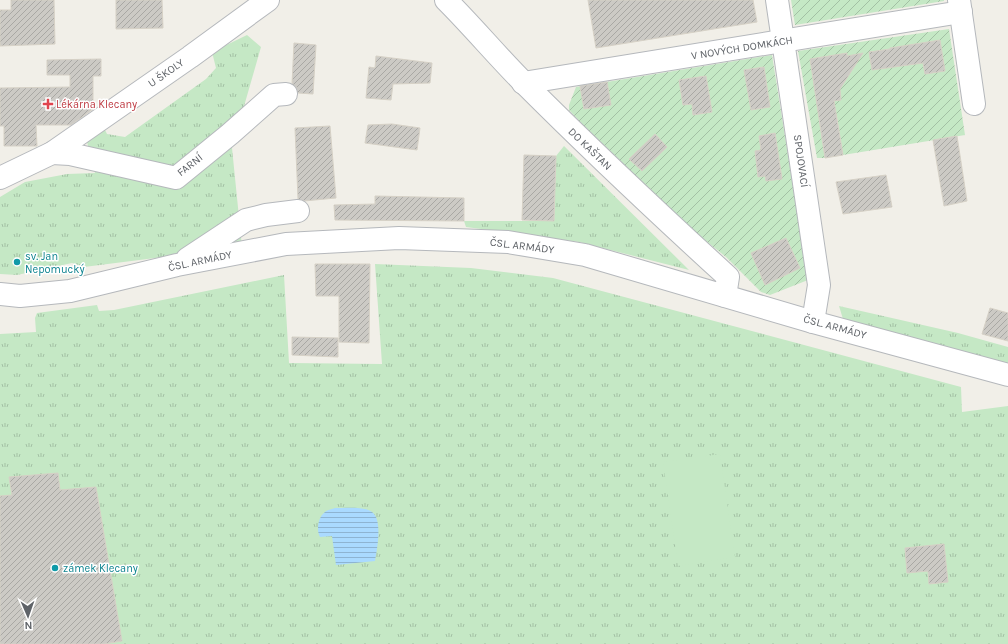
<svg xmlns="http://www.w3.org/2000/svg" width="1008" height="644" font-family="Karla,sans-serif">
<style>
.grass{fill:url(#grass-tufts)}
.garden{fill:url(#garden-furrows)}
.pitch{fill:#c5e8c5}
.water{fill:url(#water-rules)}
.building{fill:url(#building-hatch);stroke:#d6d1c6}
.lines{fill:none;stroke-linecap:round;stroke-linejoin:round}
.minor-casing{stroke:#b5b8bc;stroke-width:24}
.minor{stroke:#fff;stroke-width:22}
.health-dot{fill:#e0444e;stroke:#fff;stroke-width:1.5}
.culture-dot{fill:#0f9aa8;stroke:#fff;stroke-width:1.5}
.labels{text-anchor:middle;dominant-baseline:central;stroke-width:3;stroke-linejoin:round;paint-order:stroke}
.street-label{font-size:11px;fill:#5f6368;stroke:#fff}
.health-label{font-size:11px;fill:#be3a42;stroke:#fff;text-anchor:start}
.culture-label{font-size:11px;fill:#0d838f;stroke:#fff;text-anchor:start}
</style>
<defs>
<pattern id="grass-tufts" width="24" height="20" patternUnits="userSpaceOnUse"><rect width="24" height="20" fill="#c5e8c5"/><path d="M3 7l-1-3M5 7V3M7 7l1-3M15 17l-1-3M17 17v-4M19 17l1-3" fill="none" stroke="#a3c0a4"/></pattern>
<pattern id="garden-furrows" width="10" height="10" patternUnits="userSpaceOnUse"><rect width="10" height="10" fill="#c5e8c5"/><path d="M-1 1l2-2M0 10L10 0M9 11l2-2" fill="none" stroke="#a3c0a4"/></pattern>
<pattern id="water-rules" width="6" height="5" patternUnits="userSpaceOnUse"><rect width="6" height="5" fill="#aadaff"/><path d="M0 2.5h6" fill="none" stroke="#8eb4d2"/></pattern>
<pattern id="building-hatch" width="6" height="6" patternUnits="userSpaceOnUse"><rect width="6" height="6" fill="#cccac5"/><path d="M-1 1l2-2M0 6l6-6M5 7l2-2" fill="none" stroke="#a9a8a4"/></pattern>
</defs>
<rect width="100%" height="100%" fill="#f1efe8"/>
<g class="grass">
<polygon points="247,35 261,47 232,148 242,247 84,267 72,263 17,275 0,274 0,197 25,182 67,174 95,173 87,142 105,130 107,134 125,137 206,79 216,68 212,52"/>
<polygon points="564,146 689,270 579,242 466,227 464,221 554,221 556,156"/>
<polygon points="375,264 471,268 553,278 961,387 962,412 1008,406 1008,644 0,644 0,334 36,332 35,318 37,313 97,305 99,311 114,310 284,275 289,363 382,364"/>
<polygon points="839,306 958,333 1008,347 1008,363 1007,365 843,319"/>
</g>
<g class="garden">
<polygon points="791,0 944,0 944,1 795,25"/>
<polygon points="949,29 965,135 843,155 837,117 819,119 825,158 817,158 798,51"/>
<polygon points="772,55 808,280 770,295 761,292 726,257 671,213 631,176 569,110 569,105 576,87"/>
</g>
<polygon class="pitch" points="720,454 735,557 678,566 663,462"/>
<path class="water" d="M335,508C344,508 365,506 372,512C383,520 377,549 375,561L336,565L332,536L320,537C316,530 318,517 325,512C327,510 332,509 335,508Z"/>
<g class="building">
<polygon points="11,0 54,0 55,44 0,46 0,10 11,10"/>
<polygon points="116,0 162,0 163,28 116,29"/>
<polygon points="588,0 753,0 757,22 596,48"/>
<polygon points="940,40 945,71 925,74 923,63 872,70 869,52 890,49 890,48"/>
<polygon points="294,43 316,45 313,94 298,93 296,87 292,84"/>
<polygon points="847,53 847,56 863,53 840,89 841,100 834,101 843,155 825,158 810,59"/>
<polygon points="376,56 432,63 430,83 393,84 391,100 366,98 369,67 375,68"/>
<polygon points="101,59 101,76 93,76 93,109 71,125 36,125 37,146 4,146 4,126 0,126 0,88 70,87 70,75 47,75 47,60"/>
<polygon points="764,67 770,107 751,110 744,70"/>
<polygon points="706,76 712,112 693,115 692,104 683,105 679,80"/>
<polygon points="607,82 611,105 584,109 580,86"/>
<polygon points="392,124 420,128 417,150 365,143 368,125"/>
<polygon points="330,126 336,198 304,201 298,199 295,128"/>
<polygon points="775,133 782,179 766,181 765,176 758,177 755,151 761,150 759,136"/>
<polygon points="655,134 667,147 642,171 629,159"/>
<polygon points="957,136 967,201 944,206 933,140"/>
<polygon points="524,155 556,156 554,221 522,220"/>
<polygon points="886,175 892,207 843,214 836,182"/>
<polygon points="375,196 464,198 464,221 335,220 334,205 375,204"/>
<polygon points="786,238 800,268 765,285 751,253"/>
<polygon points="315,264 370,264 369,343 339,342 339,296 316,296"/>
<polygon points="990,308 1008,313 1008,341 982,334"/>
<polygon points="292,337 338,338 338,357 292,355"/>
<polygon points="58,473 60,490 96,487 122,641 104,644 0,644 0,496 12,495 9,477"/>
<polygon points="944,544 948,582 929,584 928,571 907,573 905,548"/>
</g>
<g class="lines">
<g class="minor-casing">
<g id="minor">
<path d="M446,0C473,27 498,57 525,84C591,150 659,214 728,277L725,296"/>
<polyline points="777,0 819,285 813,322"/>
<polyline points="959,0 974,104"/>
<polyline points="523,83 961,12"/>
<polyline points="52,153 70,154 176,178 230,134 274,95 286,94"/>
<polyline points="0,178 52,153 190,57 268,0"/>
<polyline points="187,259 246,220 266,215 298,211"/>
<polyline points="0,294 20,296 70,291 177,265 286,244 399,238 508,242 585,255 813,322 1008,375"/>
</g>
</g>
<use href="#minor" class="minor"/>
</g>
<path class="health-dot" d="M46 98h4v4h4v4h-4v4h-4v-4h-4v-4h4z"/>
<g class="culture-dot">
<circle cx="17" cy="262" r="4"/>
<circle cx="55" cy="568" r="4"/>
</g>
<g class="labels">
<g class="street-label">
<text transform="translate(742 48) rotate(-9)">V NOVÝCH DOMKÁCH</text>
<text transform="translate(166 73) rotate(-35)">U ŠKOLY</text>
<text transform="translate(590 149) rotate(44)">DO KAŠTAN</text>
<text transform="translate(801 161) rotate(82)">SPOJOVACÍ</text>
<text transform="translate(190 165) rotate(-38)">FARNÍ</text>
<text transform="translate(522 246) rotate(7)">ČSL. ARMÁDY</text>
<text transform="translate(200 261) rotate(-12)">ČSL. ARMÁDY</text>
<text transform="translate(835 327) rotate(15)">ČSL. ARMÁDY</text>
</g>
<g class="health-label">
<text x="56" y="104">Lékárna Klecany</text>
</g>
<g class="culture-label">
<text x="25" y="256">sv. Jan<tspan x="25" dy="13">Nepomucký</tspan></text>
<text x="63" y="568">zámek Klecany</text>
</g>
</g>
<g transform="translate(28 616) rotate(178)" stroke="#ffffff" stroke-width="3" paint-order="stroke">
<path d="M0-3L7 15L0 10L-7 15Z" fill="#5f6368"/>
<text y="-6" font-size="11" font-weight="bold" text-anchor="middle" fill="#5f6368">N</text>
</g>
</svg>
